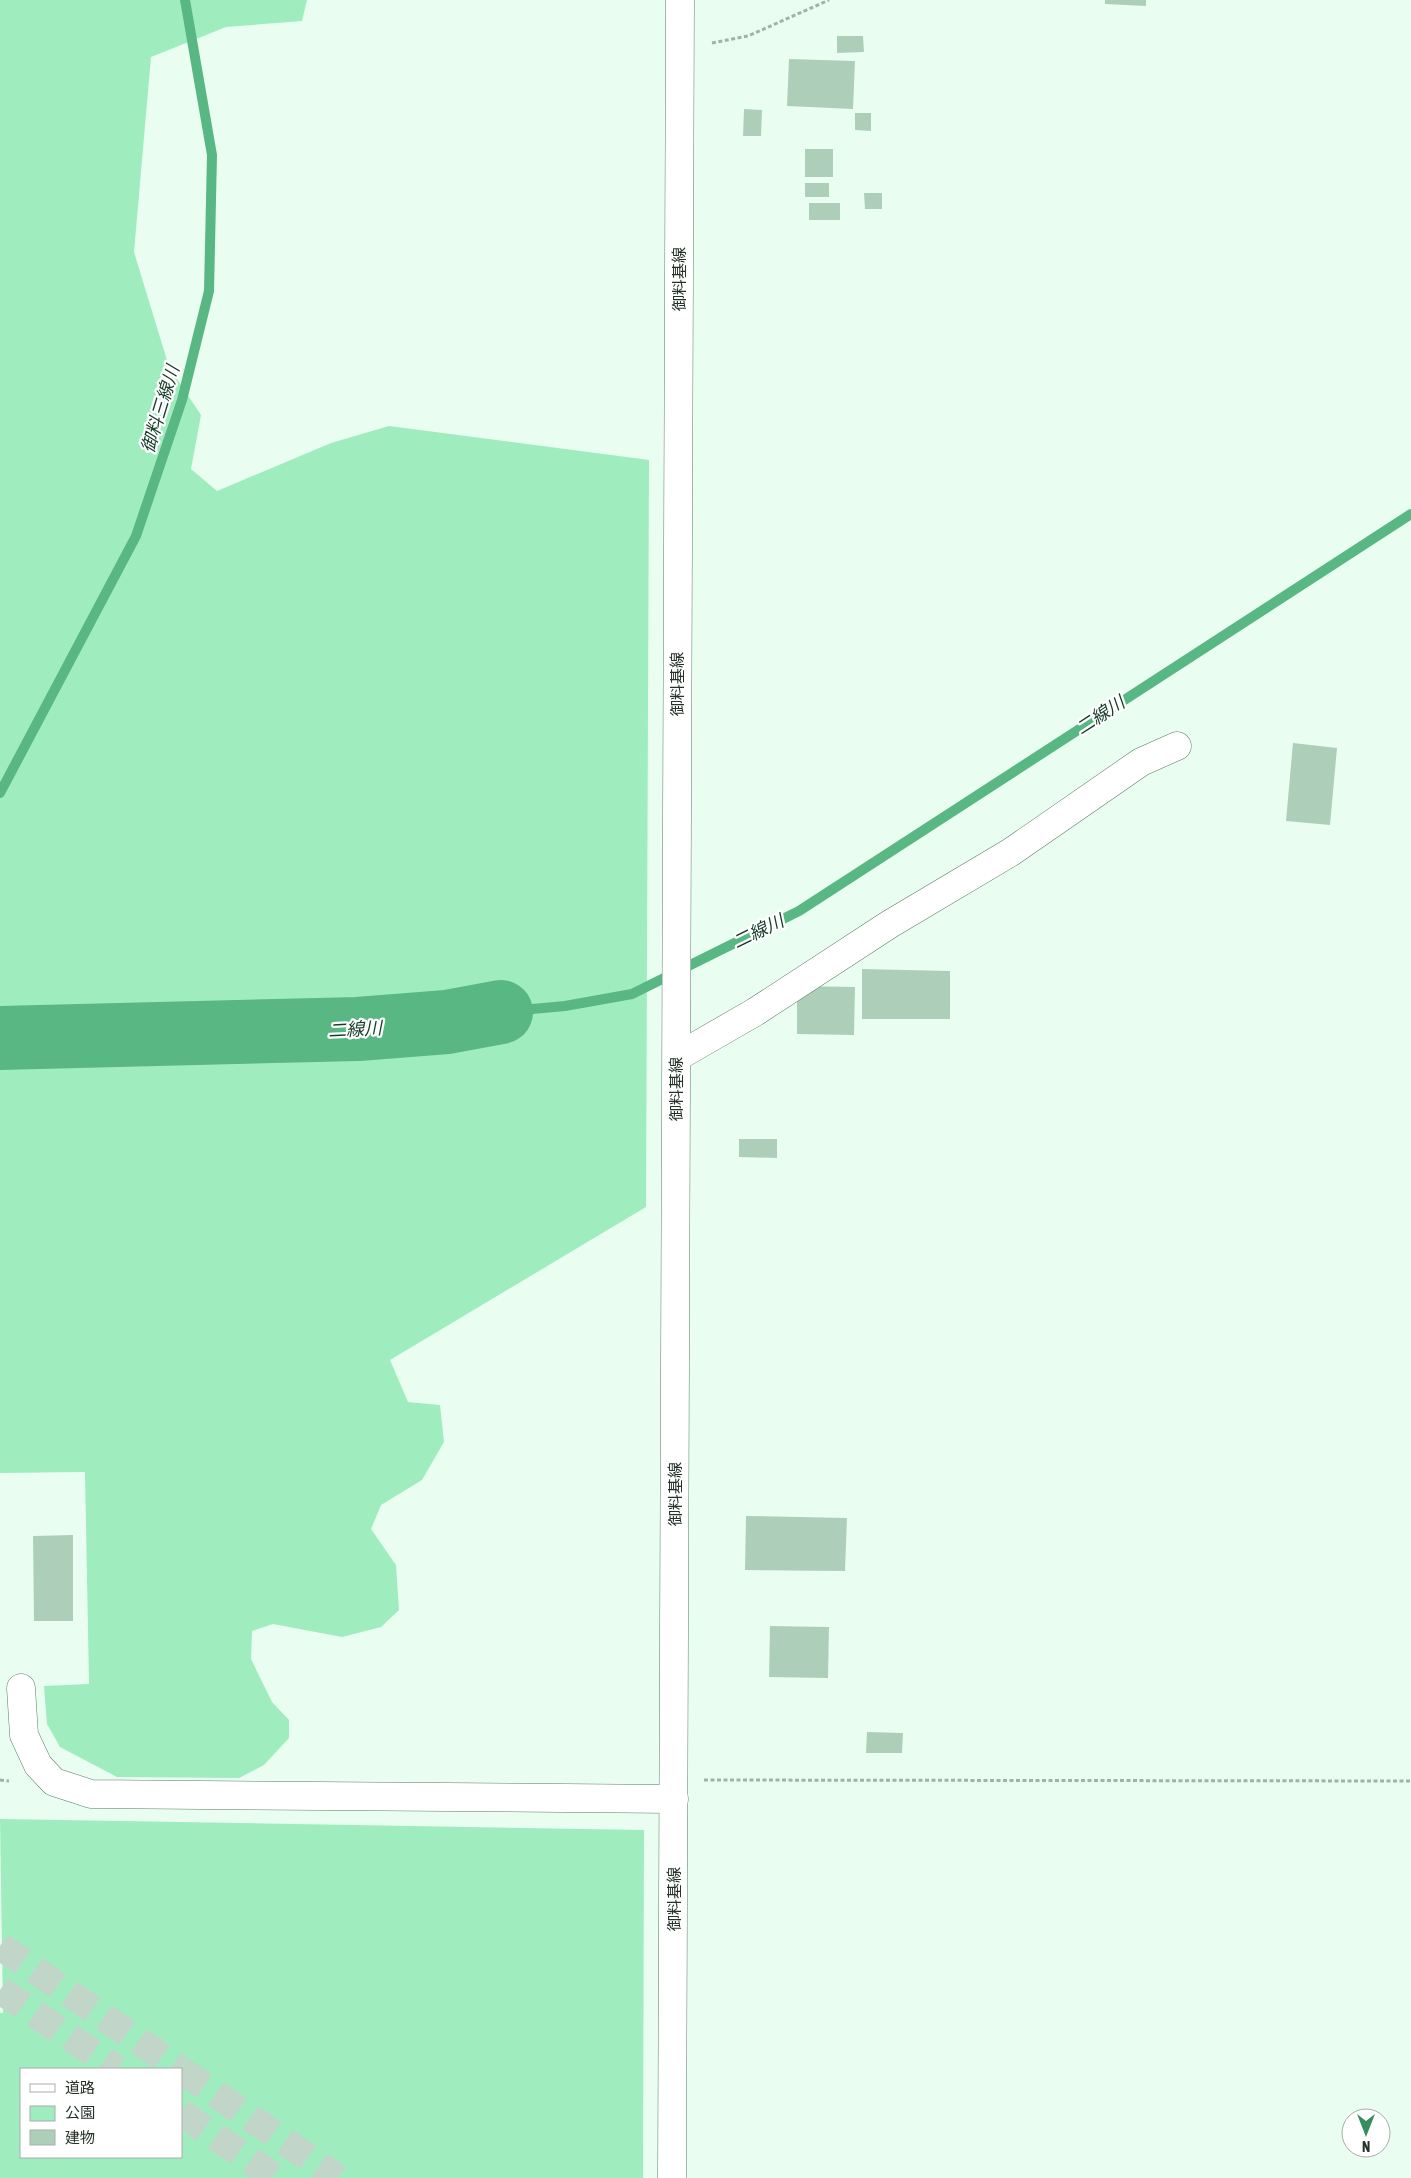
<svg xmlns="http://www.w3.org/2000/svg" width="1411" height="2178" font-family="'Asap Condensed','Noto Sans JP',sans-serif">
<style>
.green{fill:#9fedbf;fill-rule:evenodd}
.lines{fill:none;stroke-linecap:round;stroke-linejoin:round}
.stream{stroke:#59b784;stroke-width:10}
.river{stroke:#59b784;stroke-width:64}
.building{fill:#adcfba}
.highway-tunnel{stroke:#c2d5c9;stroke-width:28;stroke-dasharray:28 14;stroke-linecap:butt}
.minor-casing{stroke:#5c7c69;stroke-width:29}
.path{stroke:#a1b3a8;stroke-width:3;stroke-dasharray:4 2.5;stroke-linecap:butt}
.minor{stroke:#fff;stroke-width:28}
.labels{text-anchor:middle;dominant-baseline:central;stroke-width:4.5;stroke-linejoin:round;paint-order:stroke}
.street-label{font-size:16px;fill:#243229;stroke:#fff}
.water-label{font-size:18px;font-style:italic;fill:#143c27;stroke:#fff}
</style>
<rect width="100%" height="100%" fill="#e9fef1"/>
<g class="green">
<polygon points="0,0 307,0 302,21 226,27 151,57 134,252 169,367 201,415 191,469 217,491 331,443 389,426 649,460 646,1207 390,1360 408,1402 440,1405 444,1442 422,1480 381,1505 371,1529 396,1565 399,1610 381,1627 342,1637 273,1624 252,1631 251,1659 272,1702 289,1720 289,1738 264,1765 239,1778 117,1777 60,1747 47,1724 44,1686 89,1684 85,1472 0,1473"/>
<path d="M0,1819L644,1830L643,2178H0V2013H3ZM21,2069H181V2157H21Z"/>
</g>
<g class="lines">
<g class="stream">
<polyline points="0,793 136,536 182,400 209,291 212,155 185,0"/>
<polyline points="501,1012 565,1006 632,994 799,911 1411,514"/>
</g>
<polyline class="river" points="0,1038 358,1029 447,1022 501,1012"/>
</g>
<g class="building">
<polygon points="1105,0 1146,0 1146,6 1105,4"/>
<polygon points="837,36 863,36 864,52 837,53"/>
<polygon points="789,59 855,61 853,109 787,106"/>
<polygon points="744,109 762,110 761,136 743,136"/>
<polygon points="855,113 871,113 871,131 855,130"/>
<rect x="805" y="149" width="28" height="28"/>
<rect x="805" y="183" width="24" height="14"/>
<polygon points="864,193 882,193 882,209 865,209"/>
<rect x="809" y="203" width="31" height="17"/>
<polygon points="1293,743 1337,748 1330,825 1286,821"/>
<polygon points="862,969 950,971 950,1019 862,1019"/>
<polygon points="797,986 855,987 854,1035 797,1034"/>
<polygon points="739,1139 777,1139 777,1158 739,1157"/>
<polygon points="746,1516 847,1518 845,1571 745,1570"/>
<polygon points="73,1535 73,1621 34,1621 33,1536"/>
<polygon points="770,1626 829,1627 828,1678 769,1677"/>
<polygon points="867,1732 903,1733 902,1753 866,1753"/>
</g>
<g class="lines">
<g class="highway-tunnel">
<polyline points="0,1946 180,2069"/>
<polyline points="0,1990 117,2069"/>
<polyline points="181,2070 338,2178"/>
<polyline points="181,2113 276,2178"/>
</g>
<g class="minor-casing">
<g id="minor">
<polyline points="677,1057 755,1012 890,924 1011,852 1141,762 1177,746"/>
<polyline points="21,1688 24,1735 38,1765 54,1782 91,1794 674,1799"/>
<polyline points="672,2178 680,0"/>
</g>
</g>
<g class="path">
<polyline points="712,43 748,36 829,0"/>
<polyline points="0,1780 9,1781"/>
<polyline points="704,1780 1411,1781"/>
</g>
<use href="#minor" class="minor"/>
</g>
<g class="labels">
<g class="street-label">
<text transform="translate(679 279) rotate(-90)">御料基線</text>
<text transform="translate(677 684) rotate(-90)">御料基線</text>
<text transform="translate(676 1089) rotate(-90)">御料基線</text>
<text transform="translate(675 1494) rotate(-90)">御料基線</text>
<text transform="translate(674 1899) rotate(-90)">御料基線</text>
</g>
<g class="water-label">
<text transform="translate(160 409) rotate(-73)">御料三線川</text>
<text transform="translate(1100 715) rotate(-33)">二線川</text>
<text transform="translate(758 931) rotate(-26)">二線川</text>
<text transform="translate(355 1029) rotate(-3)">二線川</text>
</g>
</g>
<rect x="20" y="2068" width="162" height="90" fill="#ffffff" stroke="#a7ada9"/>
<rect x="30" y="2084" width="25" height="8" fill="#ffffff" stroke="#a7ada9"/>
<text x="65" y="2093" font-size="15" fill="#243229">道路</text>
<rect x="30" y="2106" width="25" height="15" fill="#9fedbf" stroke="#a7ada9"/>
<text x="65" y="2118" font-size="15" fill="#243229">公園</text>
<rect x="30" y="2130" width="25" height="15" fill="#adcfba" stroke="#a7ada9"/>
<text x="65" y="2143" font-size="15" fill="#243229">建物</text>
<g transform="translate(1366 2133) rotate(180)"><circle r="24" fill="#ffffff" stroke="#a7ada9"/>
<path d="M0-4L9 19L0 12L-9 19Z" fill="#368d60"/>
<text y="-8" font-size="14" font-weight="bold" text-anchor="middle" fill="#243229">N</text>
</g>
</svg>
